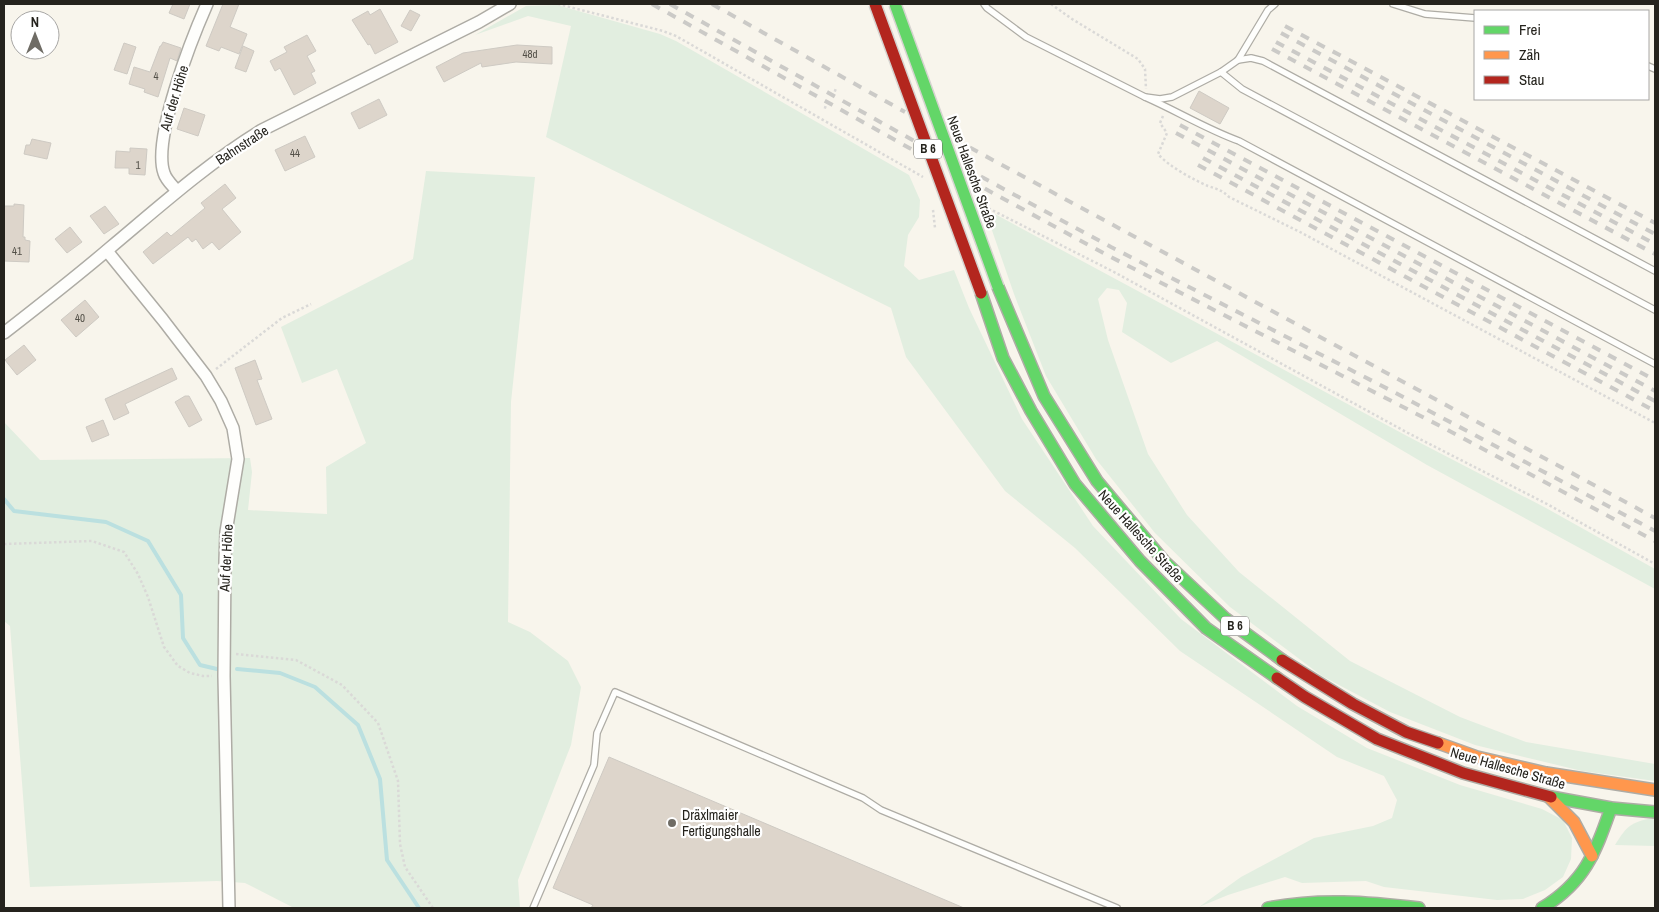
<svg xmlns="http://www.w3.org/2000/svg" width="1659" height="912" font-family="'Archivo Narrow',sans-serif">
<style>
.green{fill:#e2eee0}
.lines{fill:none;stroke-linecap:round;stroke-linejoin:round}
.stream{stroke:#bbe0e0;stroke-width:4}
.building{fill:#ddd5cb;stroke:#cecac3}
.lane-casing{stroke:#aeaca5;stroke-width:8}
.street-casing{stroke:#aeaca5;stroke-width:14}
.fast-casing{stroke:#aeaca5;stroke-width:14}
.slow-casing{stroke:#aeaca5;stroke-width:14}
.jam-casing{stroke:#aeaca5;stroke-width:14}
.path{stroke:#dad9d7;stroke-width:2.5;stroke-dasharray:2.5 2.5;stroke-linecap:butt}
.lane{stroke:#fefefc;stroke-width:5.5}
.street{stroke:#fefefc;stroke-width:11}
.fast{stroke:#63d668;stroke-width:11}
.slow{stroke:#ff974d;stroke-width:11}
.jam{stroke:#b3261e;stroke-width:11}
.rail{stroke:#cbcac7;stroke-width:4;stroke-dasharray:9 9;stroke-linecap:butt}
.fast-bridge-casing{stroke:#d5d3cf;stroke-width:14;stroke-linecap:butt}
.jam-bridge-casing{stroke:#d5d3cf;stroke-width:14;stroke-linecap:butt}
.fast-bridge{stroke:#63d668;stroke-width:11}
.jam-bridge{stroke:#b3261e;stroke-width:11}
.poi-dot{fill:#6f6c65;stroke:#fff;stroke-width:2}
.labels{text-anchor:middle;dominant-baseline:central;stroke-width:4.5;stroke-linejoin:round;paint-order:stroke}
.number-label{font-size:11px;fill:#535048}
.shield{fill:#fff;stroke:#666561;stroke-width:1}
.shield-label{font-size:12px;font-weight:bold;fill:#25231d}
.street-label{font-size:14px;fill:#25231d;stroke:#fff}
.poi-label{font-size:14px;fill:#25231d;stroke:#fff;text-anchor:start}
</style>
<rect width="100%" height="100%" fill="#f8f5ec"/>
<g class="green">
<polygon points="557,5 660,34 676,41 909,175 920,200 919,217 908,235 904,266 919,280 954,270 969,308 1022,419 1093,526 1181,619 1297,706 1367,748 1460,785 1542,809 1563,820 1572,838 1571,859 1563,877 1545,890 1523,899 1497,900 1384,887 1366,881 1302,883 1285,877 1228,895 1199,907 1241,877 1314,838 1373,826 1392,818 1397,800 1384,776 1337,757 1180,651 1075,548 1005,491 906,357 891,308 546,137 571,26 528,16 475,35 526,6"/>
<polygon points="426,171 535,177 511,402 508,622 530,632 568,661 581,687 571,745 518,880 520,908 294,908 245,883 217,881 30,887 10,626 4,621 4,422 40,460 250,458 252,472 248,510 327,514 326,467 366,443 337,369 302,383 281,327 413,259"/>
<polygon points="986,213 993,213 1407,436 1546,508 1655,569 1655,589 1427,465 1217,341 1171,363 1122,332 1127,303 1119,290 1107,288 1098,299 1108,340 1148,454 1187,515 1239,572 1350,661 1460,717 1526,742 1655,764 1655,781 1582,771 1475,745 1390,712 1322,676 1230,607 1155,533 1096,459 1046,376 1014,294"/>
<path d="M1648,819H1655V846L1615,845C1625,829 1629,823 1648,819Z"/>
</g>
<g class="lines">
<g class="stream">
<polyline points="4,499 14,511 106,522 148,541 181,595 183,638 200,665 217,669"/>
<polyline points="237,669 280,673 315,687 358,725 380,779 387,860 419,908"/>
</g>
</g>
<g class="building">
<polygon points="173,4 190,4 184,19 169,13"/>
<polygon points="223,4 239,4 230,27 247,34 239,54 221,47 219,51 206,46"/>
<polygon points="380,9 398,42 375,54 370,44 368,45 352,20 368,11 370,15"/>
<polygon points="410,10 420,15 411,31 401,26"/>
<polygon points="307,35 316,51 307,56 315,71 311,73 316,83 294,95 280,68 275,71 270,61 287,52 284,47"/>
<polygon points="163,42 181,48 177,61 170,58 158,97 144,92 145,89 129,84 134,67 150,72 160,46 161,46"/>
<polygon points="124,43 136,47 127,74 114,70"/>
<polygon points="517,45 552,47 552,64 516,62 482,67 481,63 444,82 436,67 463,53"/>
<polygon points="243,46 254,51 246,72 235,68"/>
<polygon points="1199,91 1229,108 1220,124 1190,108"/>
<polygon points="379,99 387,115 359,129 351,113"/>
<polygon points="184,108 205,115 198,136 177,129"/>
<polygon points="305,136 315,157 285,171 275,150"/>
<polygon points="32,139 51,143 47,159 24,154 26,145 30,145"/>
<polygon points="130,148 147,149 145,175 129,174 129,168 115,168 116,151 130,152"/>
<polygon points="225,184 236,198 222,209 241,232 219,250 212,242 203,249 196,239 192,242 188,237 153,264 143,252 167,232 171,236 205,208 201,203"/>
<polygon points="14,204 24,205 23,237 25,237 25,240 30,241 29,262 4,261 4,206 14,206"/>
<polygon points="105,206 119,224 104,234 90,216"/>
<polygon points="70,227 82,242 67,253 55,239"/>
<polygon points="85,300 99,317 76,337 61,320"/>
<polygon points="24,345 36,360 17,375 5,360"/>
<polygon points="255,360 262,379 257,380 272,419 256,425 235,368"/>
<polygon points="172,368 177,379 125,404 129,413 114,420 105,399"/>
<polygon points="185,396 189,396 202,420 189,427 175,402"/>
<polygon points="103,420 109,435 92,442 86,427"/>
<polygon points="609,757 964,908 591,908 593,905 553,888"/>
</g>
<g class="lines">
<g class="lane-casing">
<g id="lane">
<polyline points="984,4 987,8 1026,37 1145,97 1160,99 1172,97 1221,72 1238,60 1268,10 1275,4"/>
<polyline points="1393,4 1425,14 1475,18"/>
<polyline points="1238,60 1251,58 1263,61 1655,271"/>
<polyline points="1648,66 1655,69"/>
<polyline points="1221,72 1242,89 1655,310"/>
<path d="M1145,97C1177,111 1206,129 1239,141L1655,364"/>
<polyline points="533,908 594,765 597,733 615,692 863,798 881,810 1117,908"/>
</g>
</g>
<g class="street-casing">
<g id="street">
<path d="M177,191C173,186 166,180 164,173C152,139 192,38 207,4"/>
<polyline points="107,251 163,320 206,376 221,401 233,428 238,459 226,532 225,561 224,676 229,908"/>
<path d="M4,333C40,305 76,277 111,247C160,206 208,163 262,130L479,22L510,4"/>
</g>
</g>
<g class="fast-casing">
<g id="fast">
<polyline points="998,287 1044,396 1097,481 1164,561 1226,619 1282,660"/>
<polyline points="981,293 1003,358 1031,411 1075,484 1140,561 1206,628 1277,678"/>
<polyline points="1551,797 1611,808 1655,812"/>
<path d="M1268,908C1319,898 1368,902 1419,908"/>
<path d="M1542,908C1585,882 1595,853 1611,808"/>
</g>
</g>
<g class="slow-casing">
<g id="slow">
<polyline points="1438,743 1477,757 1546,773 1655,790"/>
<polyline points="1549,797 1574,822 1592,856"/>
</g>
</g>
<g class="jam-casing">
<g id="jam">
<polyline points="1282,660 1353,704 1406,732 1438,743"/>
<polyline points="1277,678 1305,697 1377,739 1463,773 1551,797"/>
</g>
</g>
<g class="path">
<polyline points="558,4 663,31 676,36 923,177"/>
<polyline points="1051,4 1072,19 1138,59 1145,69 1146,89"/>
<polyline points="834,90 837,91"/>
<polyline points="824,107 827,108"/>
<path d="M1163,116L1160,123L1167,133L1158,154C1168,166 1194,180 1208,186C1217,189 1222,190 1229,197L1300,232L1655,423"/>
<polyline points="984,206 1114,272 1408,433 1547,504 1655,564"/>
<polyline points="933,210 935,228"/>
<polyline points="216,369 282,318 311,304"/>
<polyline points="4,544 92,541 124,552 138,574 148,597 164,647 178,666 190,673 203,676 212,676"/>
<polyline points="236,654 296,660 342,685 378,723 398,781 400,844 405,867 433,908"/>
</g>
<use href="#lane" class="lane"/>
<use href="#street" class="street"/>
<use href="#fast" class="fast"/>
<use href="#slow" class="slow"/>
<use href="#jam" class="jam"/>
<g class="rail">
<polyline points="652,4 920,154"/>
<polyline points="670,4 916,142"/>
<polyline points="712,4 905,112"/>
<polyline points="1285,26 1655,223"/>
<polyline points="1281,33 1655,234"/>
<polyline points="1276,42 1655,244"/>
<polyline points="1272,49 1655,254"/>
<polyline points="1180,125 1655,380"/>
<polyline points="1176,133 1655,391"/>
<polyline points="954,139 1655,518"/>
<polyline points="1203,158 1655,401"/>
<polyline points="1198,165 1655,411"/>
<polyline points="965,168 1111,247 1390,390 1655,531"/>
<polyline points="969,180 1107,255 1446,429 1655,541"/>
</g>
<g class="fast-bridge-casing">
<polyline id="fast-bridge" points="895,4 998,287"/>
</g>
<g class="jam-bridge-casing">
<polyline id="jam-bridge" points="875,4 981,293"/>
</g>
<use href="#fast-bridge" class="fast-bridge"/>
<use href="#jam-bridge" class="jam-bridge"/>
</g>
<circle class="poi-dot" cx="672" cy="823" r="5"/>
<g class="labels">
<g class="number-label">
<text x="530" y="54">48d</text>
<text x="156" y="76">4</text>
<text x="295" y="153">44</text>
<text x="138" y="165">1</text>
<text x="17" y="251">41</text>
<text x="80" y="318">40</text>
</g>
<g class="shield">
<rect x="914" y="139.5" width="28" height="19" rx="4"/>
<rect x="1221" y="616.5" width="28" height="19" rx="4"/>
</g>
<g class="shield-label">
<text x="928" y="149">B 6</text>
<text x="1235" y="626">B 6</text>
</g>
<g class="street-label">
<text transform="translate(174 98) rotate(-73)">Auf der Höhe</text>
<text transform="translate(242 145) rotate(-33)">Bahnstraße</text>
<text transform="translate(972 172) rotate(70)">Neue Hallesche Straße</text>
<text transform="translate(1141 536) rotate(48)">Neue Hallesche Straße</text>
<text transform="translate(226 558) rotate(-87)">Auf der Höhe</text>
<text transform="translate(1508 768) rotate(16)">Neue Hallesche Straße</text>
</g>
<g class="poi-label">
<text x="682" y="815">Dräxlmaier<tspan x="682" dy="16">Fertigungshalle</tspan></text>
</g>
</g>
<rect width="1659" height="912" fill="none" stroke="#25231d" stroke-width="10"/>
<rect x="1474" y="10" width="175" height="90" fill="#ffffff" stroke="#a8a7a5"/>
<rect x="1484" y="26" width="25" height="8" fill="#63d668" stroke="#a8a7a5"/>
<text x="1519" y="35" font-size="15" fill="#25231d">Frei</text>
<rect x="1484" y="51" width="25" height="8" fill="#ff974d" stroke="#a8a7a5"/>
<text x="1519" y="60" font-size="15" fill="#25231d">Zäh</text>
<rect x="1484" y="76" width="25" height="8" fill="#b3261e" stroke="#a8a7a5"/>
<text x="1519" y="85" font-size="15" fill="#25231d">Stau</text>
<g transform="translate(35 35)"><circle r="24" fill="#ffffff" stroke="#a8a7a5"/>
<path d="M0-4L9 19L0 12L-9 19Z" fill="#6f6c65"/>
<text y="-8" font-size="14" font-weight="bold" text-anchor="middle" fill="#25231d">N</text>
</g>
</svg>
